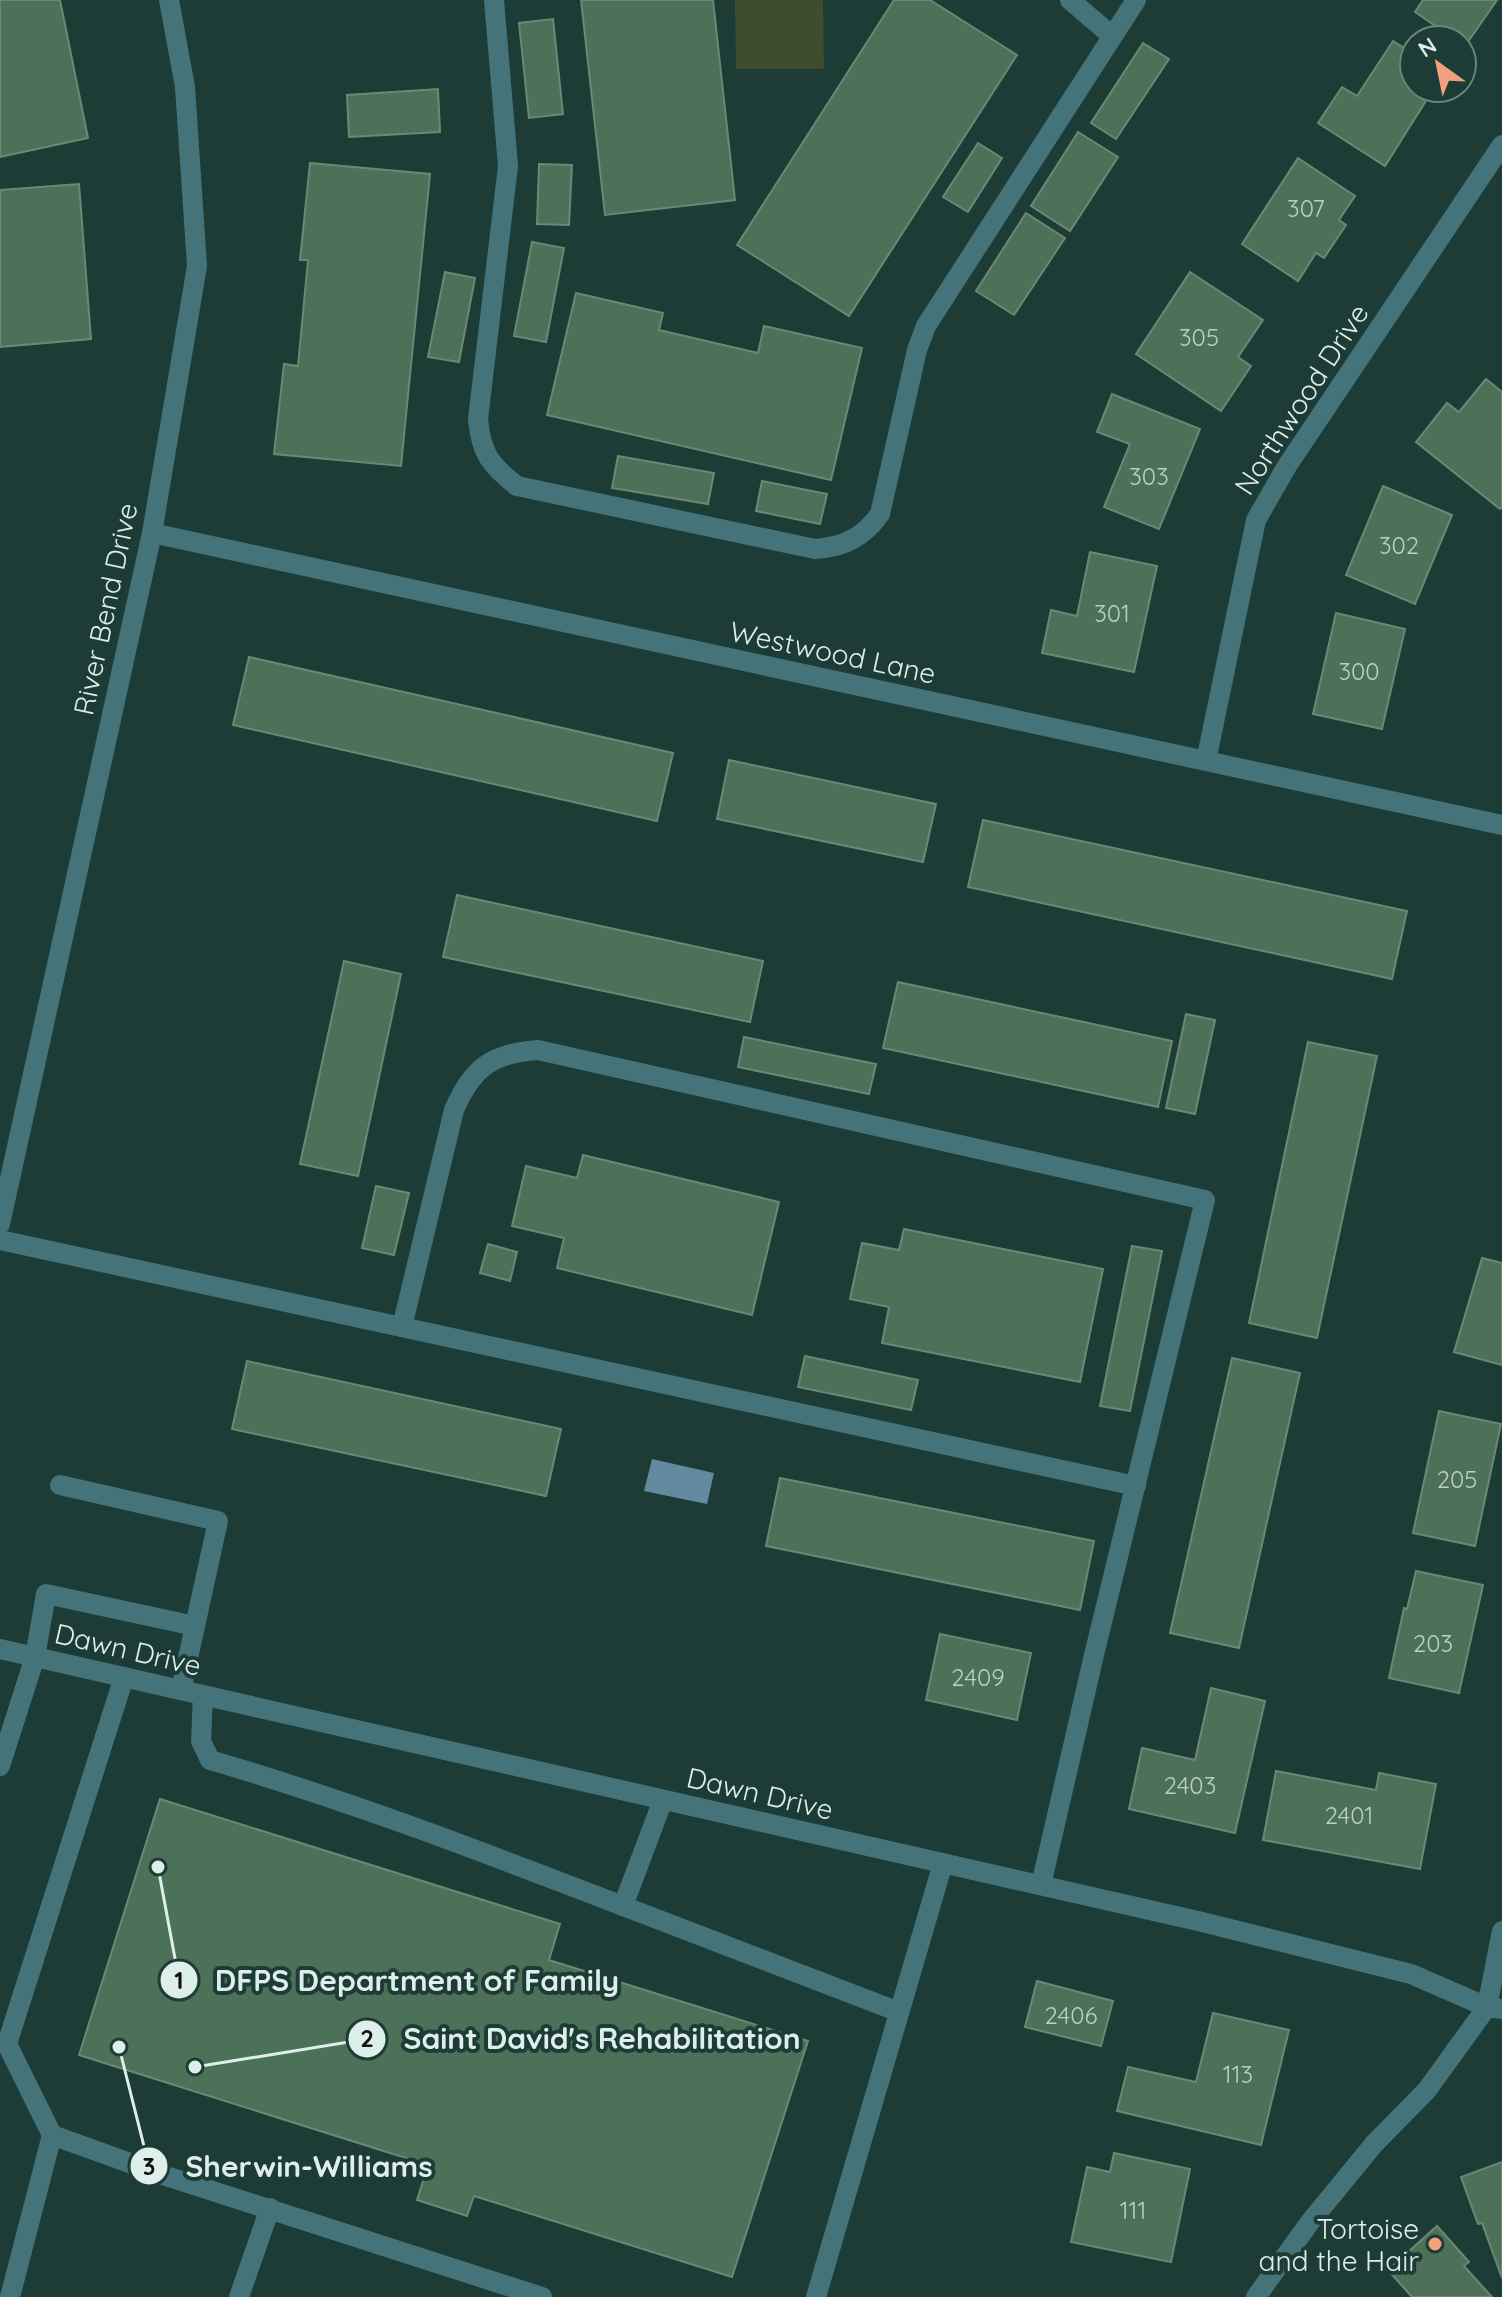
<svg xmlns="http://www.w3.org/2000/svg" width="1502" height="2297" font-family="Quicksand,sans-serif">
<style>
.green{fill:#3f4d2c}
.water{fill:#648aa1}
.building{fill:#4d7058;stroke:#6e8775;stroke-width:2}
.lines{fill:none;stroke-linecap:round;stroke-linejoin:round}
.service{stroke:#45737a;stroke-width:20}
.minor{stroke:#45737a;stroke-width:20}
.tertiary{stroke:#45737a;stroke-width:20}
.poi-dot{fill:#f1a17c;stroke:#1d3c36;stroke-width:3}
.labels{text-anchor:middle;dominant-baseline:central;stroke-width:8;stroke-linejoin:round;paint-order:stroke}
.number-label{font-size:24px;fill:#bacfc6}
.street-label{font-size:28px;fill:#deefeb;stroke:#1d3c36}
.poi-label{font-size:28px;fill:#deefeb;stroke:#1d3c36;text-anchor:end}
.leader{fill:none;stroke:#deefeb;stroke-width:3}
.callout-dot{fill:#deefeb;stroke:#1d3c36;stroke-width:3}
.mark-label{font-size:24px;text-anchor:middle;font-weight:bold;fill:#111}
.callout-label{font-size:30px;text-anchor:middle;font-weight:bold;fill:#deefeb;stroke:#1d3c36;stroke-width:8;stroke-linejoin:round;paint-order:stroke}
</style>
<rect width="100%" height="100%" fill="#1d3c36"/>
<polygon class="green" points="735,0 823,0 824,69 736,69"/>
<polygon class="water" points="652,1459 714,1473 707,1504 644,1491"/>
<g class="building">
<polygon points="0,0 60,0 88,138 0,157"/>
<polygon points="581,0 713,0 735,200 605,215"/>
<polygon points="894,0 930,0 1017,55 849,316 737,245"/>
<polygon points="1423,0 1497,0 1465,46 1462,40 1456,40 1415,12"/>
<polygon points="553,19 563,114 529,118 519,23"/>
<polygon points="1393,41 1414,54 1414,88 1434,88 1385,166 1318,123 1342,87 1357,96"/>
<polygon points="1143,43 1169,59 1116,139 1091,123"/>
<polygon points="438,89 440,132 349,137 347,95"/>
<polygon points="1078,132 1118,157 1070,231 1031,206"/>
<polygon points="978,143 1002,158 968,212 943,197"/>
<polygon points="1298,158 1355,196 1339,220 1346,225 1324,258 1316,253 1298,281 1242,244"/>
<polygon points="310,163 430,174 401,466 274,454 284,364 298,366 308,260 300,260"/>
<polygon points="539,164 572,165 569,225 537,224"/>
<polygon points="79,184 91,339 0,347 0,190"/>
<polygon points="1026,213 1065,238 1014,315 976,291"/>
<polygon points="532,242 564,248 546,342 514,336"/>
<polygon points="445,272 475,278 459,362 428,357"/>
<polygon points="1190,272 1263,320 1238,357 1251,366 1221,411 1136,354"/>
<polygon points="576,293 663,313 659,330 758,353 764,326 862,348 831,480 547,415"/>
<polygon points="1486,379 1502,392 1502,507 1500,509 1416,442 1447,403 1459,412"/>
<polygon points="1112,394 1200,429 1159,529 1104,507 1130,444 1097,432"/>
<polygon points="618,456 714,473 708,504 612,488"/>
<polygon points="762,481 827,494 820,524 756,511"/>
<polygon points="1383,486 1452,515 1415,604 1346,575"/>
<polygon points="1090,552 1157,566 1134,672 1042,653 1051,610 1077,616"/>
<polygon points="1336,613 1405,629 1382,729 1313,714"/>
<polygon points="249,657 673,753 657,821 233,725"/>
<polygon points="729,760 936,804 923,862 717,819"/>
<polygon points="983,820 1407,911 1392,979 968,887"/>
<polygon points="457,895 763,961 750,1022 443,957"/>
<polygon points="344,961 401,974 358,1176 300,1164"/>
<polygon points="898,982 1172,1041 1158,1107 883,1048"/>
<polygon points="1186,1014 1215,1020 1195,1114 1166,1108"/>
<polygon points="744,1037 876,1064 869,1094 738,1067"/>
<polygon points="1308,1042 1377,1056 1317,1338 1249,1323"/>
<polygon points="583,1155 779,1202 752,1315 557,1268 564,1238 512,1226 526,1166 577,1178"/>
<polygon points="376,1186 409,1193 394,1255 362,1248"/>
<polygon points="904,1229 1103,1269 1080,1382 882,1343 889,1307 850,1299 862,1243 899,1250"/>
<polygon points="488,1244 517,1252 510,1281 480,1273"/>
<polygon points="1132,1246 1162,1251 1130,1411 1100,1406"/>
<polygon points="1482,1258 1502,1263 1502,1365 1454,1352"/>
<polygon points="805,1356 918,1380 911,1410 798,1387"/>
<polygon points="1232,1358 1300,1373 1239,1648 1170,1633"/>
<polygon points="247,1361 561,1429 546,1496 232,1429"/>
<polygon points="1439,1411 1501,1424 1475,1546 1413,1533"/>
<polygon points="780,1478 1094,1541 1080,1610 766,1546"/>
<polygon points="1416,1571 1483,1585 1459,1693 1389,1678 1404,1608 1407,1609"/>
<polygon points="940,1634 1031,1653 1017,1720 926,1700"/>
<polygon points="1211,1688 1265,1701 1235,1833 1129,1809 1142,1748 1195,1760"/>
<polygon points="1276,1771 1376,1790 1379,1773 1436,1784 1420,1869 1263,1840"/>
<polygon points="160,1799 560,1924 549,1960 808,2041 732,2277 474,2196 467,2216 417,2200 428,2165 79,2055"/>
<polygon points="1037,1981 1113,2001 1101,2046 1025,2027"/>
<polygon points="1213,2013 1289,2030 1261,2145 1117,2111 1128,2067 1196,2082"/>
<polygon points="1114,2153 1190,2169 1171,2262 1071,2242 1087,2167 1110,2172"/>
<polygon points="1502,2162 1502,2278 1482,2223 1478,2224 1461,2177"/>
<polygon points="1437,2226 1469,2262 1464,2266 1492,2297 1412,2297 1388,2270"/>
</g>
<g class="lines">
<g class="service">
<path d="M494,0L508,166L478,419C481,453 490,465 517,486L815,549C843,547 863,538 880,514L917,350L926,326L1136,0"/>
<polyline points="1070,0 1112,36"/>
<polyline points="0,1240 1136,1486"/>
<path d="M402,1327L454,1110C472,1068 492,1053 538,1050L1205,1200L1094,1655L1041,1885"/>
<polyline points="60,1485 218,1521 181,1690"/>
<polyline points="124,1677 7,2044 52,2135 166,2176 542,2297"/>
<path d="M203,1695L201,1741L210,1760C351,1801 485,1853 623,1906"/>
<polyline points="0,1766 35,1657 46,1594 195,1626"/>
<polyline points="663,1800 623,1906 899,2012"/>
<polyline points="10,2297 52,2135"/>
<polyline points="239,2297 270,2208"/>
<polyline points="816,2297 943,1863"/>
</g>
<g class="minor">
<polyline points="152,533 1502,825"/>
<polyline points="1206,761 1256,520 1287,466 1502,145"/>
<polyline points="0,1649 1198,1921 1411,1974 1487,2007 1502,2009"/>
<polyline points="1256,2297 1310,2222 1374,2144 1427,2090 1487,2007 1502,1931"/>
</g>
<polyline class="tertiary" points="0,1224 152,533 197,266 185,87 169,0"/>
</g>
<circle class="poi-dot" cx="1435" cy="2244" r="8"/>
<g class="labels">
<g class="number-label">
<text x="1306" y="208">307</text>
<text x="1199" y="337">305</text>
<text x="1149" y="476">303</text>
<text x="1399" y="545">302</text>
<text x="1112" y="613">301</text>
<text x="1359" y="671">300</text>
<text x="1457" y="1479">205</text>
<text x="1433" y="1643">203</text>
<text x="978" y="1677">2409</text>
<text x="1190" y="1785">2403</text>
<text x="1349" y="1815">2401</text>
<text x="1071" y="2015">2406</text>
<text x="1238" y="2074">113</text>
<text x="1133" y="2210">111</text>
</g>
<g class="street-label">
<text transform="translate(1301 399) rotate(-57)">Northwood Drive</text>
<text transform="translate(105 609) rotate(-78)">River Bend Drive</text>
<text transform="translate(833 652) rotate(12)">Westwood Lane</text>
<text transform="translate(128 1649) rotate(13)">Dawn Drive</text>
<text transform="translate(760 1793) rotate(13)">Dawn Drive</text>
</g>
<g class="poi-label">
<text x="1419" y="2228">Tortoise<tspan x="1419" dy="32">and the Hair</tspan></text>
</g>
</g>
<path class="leader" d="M158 1867L179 1980M195 2067L367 2039M119 2047L149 2166"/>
<g class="callout-dot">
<circle cx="158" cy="1867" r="8"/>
<circle cx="195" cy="2067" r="8"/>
<circle cx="119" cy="2047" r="8"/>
<circle cx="179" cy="1980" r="20"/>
<circle cx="367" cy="2039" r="20"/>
<circle cx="149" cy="2166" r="20"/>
</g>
<g class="mark-label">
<text x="179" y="1989">1</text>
<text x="367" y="2047">2</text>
<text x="149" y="2175">3</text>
</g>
<g class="callout-label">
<text x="417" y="1991">DFPS Department of Family</text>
<text x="602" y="2049">Saint David's Rehabilitation</text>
<text x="309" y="2177">Sherwin-Williams</text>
</g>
<g transform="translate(1438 64) rotate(327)"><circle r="38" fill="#1d3c36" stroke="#6a847e" stroke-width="2"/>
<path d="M0-6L14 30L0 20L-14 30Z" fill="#f1a17c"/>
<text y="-12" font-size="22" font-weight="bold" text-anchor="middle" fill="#deefeb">N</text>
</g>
</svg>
